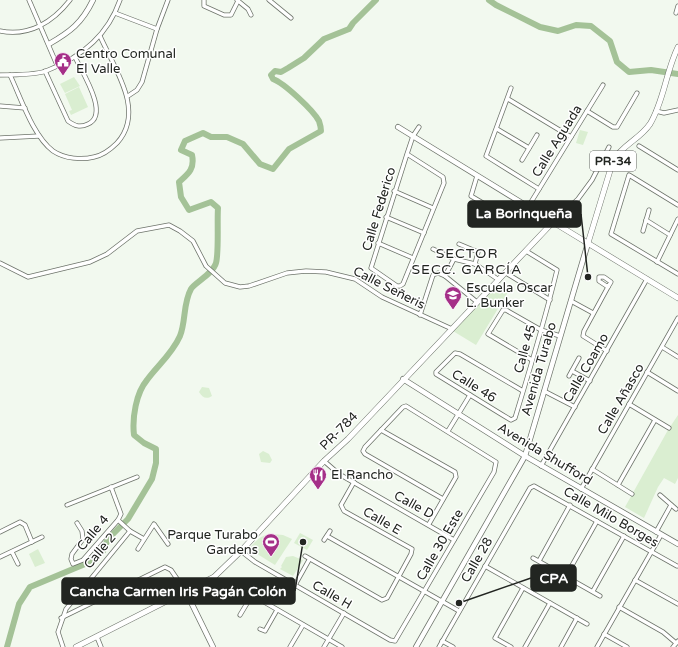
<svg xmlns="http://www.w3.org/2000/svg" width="678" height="647" font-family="'Varela Round',sans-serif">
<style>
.green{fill:#daeed1}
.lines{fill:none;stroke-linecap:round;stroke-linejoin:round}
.river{stroke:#a4c297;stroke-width:6}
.street-casing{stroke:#6e746b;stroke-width:5}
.secondary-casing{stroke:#6e746b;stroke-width:6}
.primary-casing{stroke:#6e746b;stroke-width:6}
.street{stroke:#fff;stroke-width:3.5}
.secondary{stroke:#fff;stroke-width:4.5}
.primary{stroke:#fff;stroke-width:5}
.labels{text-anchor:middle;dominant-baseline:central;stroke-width:3;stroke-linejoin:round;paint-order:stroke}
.shield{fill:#fff;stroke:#646664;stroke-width:1}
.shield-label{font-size:12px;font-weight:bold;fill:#222521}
.poi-label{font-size:13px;fill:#222521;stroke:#fff;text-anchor:start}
.street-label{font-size:13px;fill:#222521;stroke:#fff}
.neighbourhood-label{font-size:14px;letter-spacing:1px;fill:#222521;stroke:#fff}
.leader{fill:none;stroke:#222521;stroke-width:1.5}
.callout-dot{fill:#222521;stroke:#fff;stroke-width:1.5}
.callout{fill:#222521;stroke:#222521;stroke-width:1.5}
.callout-label{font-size:14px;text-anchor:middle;font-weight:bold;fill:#fff}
</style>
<rect width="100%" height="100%" fill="#f2f9ef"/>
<g class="green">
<polygon points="74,77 80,86 65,93 60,84"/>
<polygon points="79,87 88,107 71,115 69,111 72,110 65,94"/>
<polygon points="580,130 588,132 583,145 576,143"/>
<polygon points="497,286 508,292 476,345 453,331"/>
<path d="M202,387L209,388L212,396C206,400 202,397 199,392Z"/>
<polygon points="678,415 678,478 675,484 664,478 658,487 644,518 625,507 668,430"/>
<polygon points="263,451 269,454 272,460 270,463 261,462 259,454"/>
<polygon points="300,533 313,540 307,550 294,543"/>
<path d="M272,534L283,535L292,539L275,565L249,549C256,540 261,535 272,534Z"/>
<polygon points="38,549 45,563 35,567 29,554"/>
<polygon points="286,557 293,556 303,560 293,576 280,569 282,567 281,566"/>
</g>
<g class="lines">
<g class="river">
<polyline points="489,0 496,5 540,27 558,31 576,25 591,26 610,41 617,62 629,72 651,70 678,74"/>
<path d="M7,647L19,604L30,587L85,564L97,556L103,551L108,539L128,519L152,479L156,463V449L144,443L134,435C132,418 136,393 147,380C158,365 172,354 180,336C186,321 183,303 191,289C194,283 213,274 216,263C219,253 217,221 218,208L211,202L189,210L181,197L179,182C188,174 195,169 192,155L181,150L185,141L203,133L211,137H227L243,144L260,164L273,169L289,149L321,131C321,128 320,124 319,121C313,110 284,83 273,79L271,75L275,71L281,72L288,68L304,58L324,39L349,29L353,23L376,0"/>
</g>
<g class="street-casing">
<g id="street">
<polyline points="29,0 57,65"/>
<polyline points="204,0 204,6 224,15 231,15 238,1"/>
<polyline points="237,0 248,9 251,15"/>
<polyline points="269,0 291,18"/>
<polyline points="115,13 157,29"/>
<polyline points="676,13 678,6"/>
<path d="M0,31C29,37 53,22 70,0"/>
<path d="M45,71L68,121C75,126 80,128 88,124C110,115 82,72 75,57"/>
<path d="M0,75C12,75 35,75 46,71C80,58 108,35 120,0"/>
<path d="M10,75C21,98 33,136 53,151C65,159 82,160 94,157C104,155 111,149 117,143C146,111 114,68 100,36"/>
<polyline points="511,88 486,156 539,189"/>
<polyline points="128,96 137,90 142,82 157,29 168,0"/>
<polyline points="508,99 571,137"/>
<polyline points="0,106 25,108"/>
<polyline points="587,111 613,127 617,127 637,93"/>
<polyline points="656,111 664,113 678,110"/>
<polyline points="497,129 529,148"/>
<polyline points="0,138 39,136"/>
<polyline points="639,146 678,170"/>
<polyline points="407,154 443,177 444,183 403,284 400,286 397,286 371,268 407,154 413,136 419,127"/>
<polyline points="522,160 537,135"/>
<polyline points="477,176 471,196 503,215 510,204"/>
<polyline points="394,191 433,208"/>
<polyline points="678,205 629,175 611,234 678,274"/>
<polyline points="528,207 603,85"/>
<polyline points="386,217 424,233"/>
<polyline points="646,220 670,235"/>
<polyline points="553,222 578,199 592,180 609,147"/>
<polyline points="643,231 649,210"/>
<polyline points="378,243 413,258"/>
<polyline points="459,244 478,252 475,264"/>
<polyline points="433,249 454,259 475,264 499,280"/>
<polyline points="657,262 678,219"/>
<polyline points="0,263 28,277 90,262 107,254 137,231 169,225 180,231 193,241 206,266 225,283 240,287 249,286 287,273 306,271 326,272 355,279 382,297 452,329"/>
<polyline points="506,273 550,300"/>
<polyline points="445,276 454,259"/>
<polygon points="599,277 604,277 611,282 608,287 599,281"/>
<polyline points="571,301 593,313"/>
<polyline points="420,315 433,275 438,273 445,276 477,302"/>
<polyline points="662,347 678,357"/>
<polyline points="607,351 583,336 584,331 608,287"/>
<polyline points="532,360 488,334 503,310 506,310 541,330 560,336"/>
<polyline points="572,371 590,381"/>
<polyline points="647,372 678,391"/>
<polyline points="569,376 579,358"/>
<path d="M523,391L460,354L455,353L436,372V374L501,414L511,420L515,418C530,369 545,320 557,270L526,251"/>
<polyline points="544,391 575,407"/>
<polyline points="629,404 669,428"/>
<polyline points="381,430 455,472 456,477 429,524"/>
<polyline points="448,431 470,395"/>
<polyline points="324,461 339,474 454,540"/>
<polyline points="541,466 647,279"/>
<polyline points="592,469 632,494"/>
<polyline points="618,485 655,420"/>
<polyline points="581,489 678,318"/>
<polyline points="660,495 676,509"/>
<polyline points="67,505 137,477"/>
<polyline points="118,520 130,531 144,539"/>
<polyline points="77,523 82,531 83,539 72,554 71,559 73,564 83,560 118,520 121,514 111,487"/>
<polyline points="0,532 20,522 25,525 32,542"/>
<polyline points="656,532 671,505"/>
<polyline points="327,536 459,611"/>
<polyline points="324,540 330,531"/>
<polyline points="138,549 154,524 168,544"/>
<polyline points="241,551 255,562 390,640 395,641 494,472 496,462 406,406 403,407 365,447 363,451 365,454 443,499"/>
<polyline points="12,552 18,564"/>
<polyline points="305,556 382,600 387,598 411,554 412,549 344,511 341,505 354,482"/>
<polyline points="0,557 42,537"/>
<polyline points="533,558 600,596"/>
<polyline points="539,561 570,505"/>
<polyline points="485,566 587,624"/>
<polyline points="566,576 597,521"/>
<polyline points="635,580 678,604"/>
<polyline points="295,585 309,560"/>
<polyline points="593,591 624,536"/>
<polyline points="219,596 219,591 233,584 342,647"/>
<polyline points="619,607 663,632 676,643"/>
<polyline points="240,615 252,595"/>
<polyline points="61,618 165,567 171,570 186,592"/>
<polyline points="260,629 265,631 277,610"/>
<polyline points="604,634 627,647"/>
<polyline points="97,637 101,647"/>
<polyline points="442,641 453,647"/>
<polyline points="63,647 58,632 66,609 130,531"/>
<polyline points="290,647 303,625"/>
<polyline points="324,647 344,613"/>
<polyline points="439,647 530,488 534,486 677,566"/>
<polyline points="511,647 495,638 523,588"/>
<polyline points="525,647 550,603"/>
<polyline points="561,647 577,618"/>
<polyline points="597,647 661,535"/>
<polyline points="673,647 678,641"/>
</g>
</g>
<g class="secondary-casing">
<g id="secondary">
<path d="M49,44C70,32 82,23 93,0"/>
<polyline points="398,127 553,222"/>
<polyline points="403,379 525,456 678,544"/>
<polyline points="186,592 213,647"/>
<polyline points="416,647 525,456 588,243"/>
</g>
</g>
<g class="primary-casing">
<g id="primary">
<path d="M588,243L613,161C622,145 640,139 650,124C664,101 666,71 678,47"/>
<polyline points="76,647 214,577 241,551 324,461 348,439 553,222 678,298"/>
</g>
</g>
<use href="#street" class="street"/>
<use href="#secondary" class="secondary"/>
<use href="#primary" class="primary"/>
</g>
<defs>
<g id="civic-pin" transform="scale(0.9)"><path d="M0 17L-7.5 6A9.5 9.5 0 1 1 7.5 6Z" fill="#a52f88" stroke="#fff"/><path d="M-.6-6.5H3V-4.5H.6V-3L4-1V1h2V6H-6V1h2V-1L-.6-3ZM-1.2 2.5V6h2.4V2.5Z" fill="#fff"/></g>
<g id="school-pin" transform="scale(0.9)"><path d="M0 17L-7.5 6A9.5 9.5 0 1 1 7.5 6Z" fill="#a52f88" stroke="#fff"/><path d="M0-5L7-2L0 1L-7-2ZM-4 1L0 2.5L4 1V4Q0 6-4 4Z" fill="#fff"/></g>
<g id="restaurant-pin" transform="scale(0.9)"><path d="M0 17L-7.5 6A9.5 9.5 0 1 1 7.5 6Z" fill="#a52f88" stroke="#fff"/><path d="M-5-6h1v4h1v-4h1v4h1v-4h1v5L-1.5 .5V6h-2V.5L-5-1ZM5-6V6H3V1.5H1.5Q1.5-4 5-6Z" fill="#fff"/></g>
<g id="stadium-pin" transform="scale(0.9)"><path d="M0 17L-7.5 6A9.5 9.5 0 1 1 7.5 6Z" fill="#a52f88" stroke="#fff"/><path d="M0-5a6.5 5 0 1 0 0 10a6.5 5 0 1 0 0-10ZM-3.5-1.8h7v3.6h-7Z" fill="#fff"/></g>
</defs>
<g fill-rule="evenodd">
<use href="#civic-pin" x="63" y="61"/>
<use href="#school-pin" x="453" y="295"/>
<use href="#restaurant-pin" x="318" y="475"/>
<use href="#stadium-pin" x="271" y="542"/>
</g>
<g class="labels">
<rect class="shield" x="590" y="151" width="46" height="20" rx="3"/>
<g class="shield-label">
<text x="613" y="161">PR-34</text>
</g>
<g class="poi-label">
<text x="76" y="54">Centro Comunal<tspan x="76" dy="15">El Valle</tspan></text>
<text x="466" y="288">Escuela Oscar<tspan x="466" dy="15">L. Bunker</tspan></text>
<text x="331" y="475">El Rancho</text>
<text x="258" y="535" text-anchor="end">Parque Turabo<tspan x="258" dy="15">Gardens</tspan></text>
</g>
<g class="street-label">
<text transform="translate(557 141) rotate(-58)">Calle Aguada</text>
<text transform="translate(379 209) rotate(-73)">Calle Federico</text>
<text transform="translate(389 288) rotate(27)">Calle Señeris</text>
<text transform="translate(525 349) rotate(-74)">Calle 45</text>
<text transform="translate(586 368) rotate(-60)">Calle Coamo</text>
<text transform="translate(539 369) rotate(-74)">Avenida Turabo</text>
<text transform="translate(474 386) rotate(32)">Calle 46</text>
<text transform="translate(621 399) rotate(-60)">Calle Añasco</text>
<text transform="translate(339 431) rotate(-45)">PR-784</text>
<text transform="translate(545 454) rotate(31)">Avenida Shufford</text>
<text transform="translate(414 505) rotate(29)">Calle D</text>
<text transform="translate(611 517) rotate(30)">Calle Milo Borges</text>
<text transform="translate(382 521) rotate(30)">Calle E</text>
<text transform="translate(93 533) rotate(-50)">Calle 4</text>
<text transform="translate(440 545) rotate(-60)">Calle 30 Este</text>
<text transform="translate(100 551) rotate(-50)">Calle 2</text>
<text transform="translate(477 560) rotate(-60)">Calle 28</text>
<text transform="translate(332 595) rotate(30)">Calle H</text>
</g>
<g class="neighbourhood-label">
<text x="467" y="253">SECTOR<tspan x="467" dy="16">SECC. GARCÍA</tspan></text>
</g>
</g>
<path class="leader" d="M588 277L581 214M459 603L531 578M303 542L295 591"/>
<g class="callout-dot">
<circle cx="588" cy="277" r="4"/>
<circle cx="459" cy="603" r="4"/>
<circle cx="303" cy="542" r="4"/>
</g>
<g class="callout">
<rect x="468" y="201" width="113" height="26" rx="4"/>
<rect x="531" y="565" width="45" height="26" rx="4"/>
<rect x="62" y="578" width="233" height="26" rx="4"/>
</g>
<g class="callout-label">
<text x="524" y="218">La Borinqueña</text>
<text x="554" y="583">CPA</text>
<text x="178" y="596">Cancha Carmen Iris Pagán Colón</text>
</g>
</svg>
